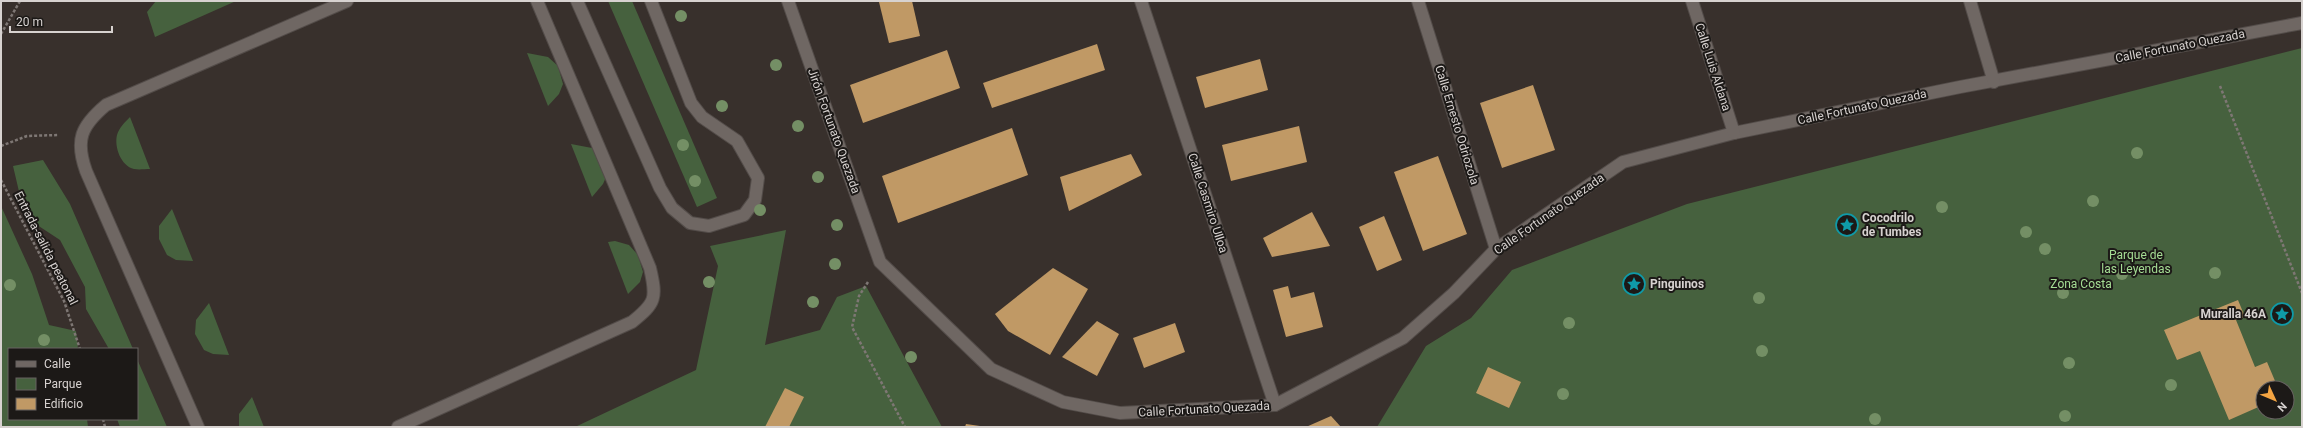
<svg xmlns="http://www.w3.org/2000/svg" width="2303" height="428" font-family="Roboto,sans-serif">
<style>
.green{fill:#46613e;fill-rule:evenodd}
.building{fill:#c09965}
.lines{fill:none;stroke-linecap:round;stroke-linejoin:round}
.minor-casing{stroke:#534c49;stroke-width:14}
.path{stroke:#7e7774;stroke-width:2.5;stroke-dasharray:3 2;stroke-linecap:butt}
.minor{stroke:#6f6763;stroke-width:12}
.tree{fill:#748f65}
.labels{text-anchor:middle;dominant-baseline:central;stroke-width:4;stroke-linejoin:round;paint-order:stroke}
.street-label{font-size:12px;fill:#d7d2d0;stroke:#1c1917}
.poi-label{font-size:12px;font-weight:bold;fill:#d7d2d0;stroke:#1c1917;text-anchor:start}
.park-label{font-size:12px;fill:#a5dd94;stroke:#1c1917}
</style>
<rect width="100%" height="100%" fill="#38302c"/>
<g class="green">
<polygon points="156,1 236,1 155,37 147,12"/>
<polygon points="608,1 632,1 717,198 697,207"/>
<path d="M2302,48V427H1377L1426,346L1471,318L1512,270L1687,204ZM2263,388H2287V412H2263Z"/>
<polygon points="527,53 548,57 558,66 563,84 559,94 548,106"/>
<path d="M130,117L150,169C145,169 139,170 134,169C121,166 114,147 117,135C119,128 125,122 130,117Z"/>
<polygon points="571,144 592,148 602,158 607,175 603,184 592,197"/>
<polygon points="43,160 70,204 133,349 109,349 86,309 85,287 60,240 25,217 13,166"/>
<polygon points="1,206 32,274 49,325 76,331 78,349 9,349 9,419 87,419 88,427 1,427"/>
<polygon points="172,209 193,261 176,260 167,255 159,239 159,226"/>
<polygon points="786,230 765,345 820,330 837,297 866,286 942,427 575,427 696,370 718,266 710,246"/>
<polygon points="615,241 629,245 638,255 643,272 640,282 628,294 608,242"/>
<polygon points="209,303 229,355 213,354 204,350 195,334 196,320"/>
<polygon points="137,359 167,427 120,427 117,419 137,419"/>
<polygon points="252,397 264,427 239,427 239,414"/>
</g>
<g class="building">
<polygon points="883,1 912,1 920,36 889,43 879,2"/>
<polygon points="1097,44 1105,70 992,108 983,83"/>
<polygon points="947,50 960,88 863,123 850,85"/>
<polygon points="1260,59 1268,90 1205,108 1196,77"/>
<polygon points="1533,85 1555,150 1502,168 1480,103"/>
<polygon points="1299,126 1307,162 1231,181 1222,145"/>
<polygon points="1012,128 1028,175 898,223 882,176"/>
<polygon points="1131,154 1142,175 1069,211 1060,177"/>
<polygon points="1438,156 1467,234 1423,251 1394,172"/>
<polygon points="1312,212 1330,246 1272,257 1263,238"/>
<polygon points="1384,216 1402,260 1377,271 1359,227"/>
<polygon points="1053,268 1088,289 1050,355 1008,331 995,314"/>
<polygon points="1288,286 1291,298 1314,292 1323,327 1286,337 1273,290"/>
<polygon points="2238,300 2245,317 2236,320 2255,367 2267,362 2278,388 2263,388 2263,405 2229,420 2200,351 2177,360 2164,330"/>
<polygon points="1097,321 1119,334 1097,376 1062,357"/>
<polygon points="1175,323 1185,352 1144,368 1133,338"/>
<polygon points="1488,367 1521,382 1509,408 1476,393"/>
<polygon points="785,388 804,397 789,427 765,427"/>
<polygon points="1331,416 1341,427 1306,427"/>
<polygon points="966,424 980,426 980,427 965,427"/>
</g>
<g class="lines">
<g class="minor-casing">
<g id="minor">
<polyline points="577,1 660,188 672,208 690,223 709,226 744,215 755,200 758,178 737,141 702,117 691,103 651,1"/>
<polyline points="788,1 880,262 991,369 1063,402 1120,413 1275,405 1403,338 1454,293 1496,249 1623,162 1734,133 1960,87 2302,23"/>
<polyline points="1141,1 1275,405"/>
<polyline points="1418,1 1496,249"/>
<polyline points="1692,1 1734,133"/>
<polyline points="1970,1 1994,82"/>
<path d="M198,427L86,171C75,140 81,126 106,105L347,1"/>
<path d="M398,427L632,322C656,303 657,298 650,268L537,1"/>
</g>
</g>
<g class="path">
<polyline points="1,34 20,1"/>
<polyline points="2220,86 2302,293"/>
<polyline points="1,146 27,136 59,135"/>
<polyline points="1,180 64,301 80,349"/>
<polyline points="868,282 859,296 852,327 905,427"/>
<polyline points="103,419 105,427"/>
</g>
<use href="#minor" class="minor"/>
</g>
<g class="tree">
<circle cx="681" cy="16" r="6"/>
<circle cx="776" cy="65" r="6"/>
<circle cx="722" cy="106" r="6"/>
<circle cx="798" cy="126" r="6"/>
<circle cx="683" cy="145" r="6"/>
<circle cx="2137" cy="153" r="6"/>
<circle cx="818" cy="177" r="6"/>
<circle cx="695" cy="181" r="6"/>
<circle cx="2093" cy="201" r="6"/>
<circle cx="1942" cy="207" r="6"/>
<circle cx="760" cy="210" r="6"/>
<circle cx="837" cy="225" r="6"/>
<circle cx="1843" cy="228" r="6"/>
<circle cx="2026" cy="232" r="6"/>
<circle cx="2045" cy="249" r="6"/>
<circle cx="835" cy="264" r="6"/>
<circle cx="2215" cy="273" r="6"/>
<circle cx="2122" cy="274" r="6"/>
<circle cx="709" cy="282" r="6"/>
<circle cx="10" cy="285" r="6"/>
<circle cx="2063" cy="293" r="6"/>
<circle cx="1759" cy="298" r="6"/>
<circle cx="813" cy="302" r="6"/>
<circle cx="1569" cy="323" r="6"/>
<circle cx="44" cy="340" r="6"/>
<circle cx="1762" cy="351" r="6"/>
<circle cx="911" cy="357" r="6"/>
<circle cx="2069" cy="363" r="6"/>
<circle cx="2171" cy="385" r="6"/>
<circle cx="1563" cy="394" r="6"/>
<circle cx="2065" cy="416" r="6"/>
<circle cx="1875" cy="419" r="6"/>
</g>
<defs>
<g id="sight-ring" transform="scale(1.15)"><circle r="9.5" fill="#1c1917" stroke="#0f9aa8" stroke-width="1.5"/><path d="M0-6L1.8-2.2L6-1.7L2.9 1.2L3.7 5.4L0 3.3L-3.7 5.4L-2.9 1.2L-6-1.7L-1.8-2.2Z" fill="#0f9aa8"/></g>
</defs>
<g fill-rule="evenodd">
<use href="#sight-ring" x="1847" y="225"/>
<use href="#sight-ring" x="1634" y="284"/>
<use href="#sight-ring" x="2282" y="314"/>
</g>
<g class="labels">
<g class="street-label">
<text transform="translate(2180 46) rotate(-11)">Calle Fortunato Quezada</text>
<text transform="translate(1713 67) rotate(72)">Calle Luis Aldana</text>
<text transform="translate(1862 107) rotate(-12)">Calle Fortunato Quezada</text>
<text transform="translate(1457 125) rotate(73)">Calle Ernesto Odriozola</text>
<text transform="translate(834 131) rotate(70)">Jirón Fortunato Quezada</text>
<text transform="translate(1208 203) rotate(72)">Calle Casmiro Ulloa</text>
<text transform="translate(1549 214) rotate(-35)">Calle Fortunato Quezada</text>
<text transform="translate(46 248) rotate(63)">Entrada-salida peatonal</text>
<text transform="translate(1204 409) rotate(-3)">Calle Fortunato Quezada</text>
</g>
<g class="poi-label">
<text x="1862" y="218">Cocodrilo<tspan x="1862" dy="14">de Tumbes</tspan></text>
<text x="1650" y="284">Pinguinos</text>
<text x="2266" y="314" text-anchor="end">Muralla 46A</text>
</g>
<g class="park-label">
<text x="2136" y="255">Parque de<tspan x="2136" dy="14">las Leyendas</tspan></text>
<text x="2081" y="284">Zona Costa</text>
</g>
</g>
<rect width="2303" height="428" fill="none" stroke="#d7d2d0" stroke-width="4"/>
<rect x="8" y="348" width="130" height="72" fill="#1c1917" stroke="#676361"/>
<rect x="16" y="361" width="20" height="6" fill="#6f6763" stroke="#676361"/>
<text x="44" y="368" font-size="12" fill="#d7d2d0">Calle</text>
<rect x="16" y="378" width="20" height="12" fill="#46613e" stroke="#676361"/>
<text x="44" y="388" font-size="12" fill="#d7d2d0">Parque</text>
<rect x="16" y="398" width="20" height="12" fill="#c09965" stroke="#676361"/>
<text x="44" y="408" font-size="12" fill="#d7d2d0">Edificio</text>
<g transform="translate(2275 400) rotate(134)"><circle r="19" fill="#1c1917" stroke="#676361"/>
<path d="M0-3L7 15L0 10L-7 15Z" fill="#f3a442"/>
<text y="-6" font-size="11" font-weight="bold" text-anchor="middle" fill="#d7d2d0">N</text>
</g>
<path d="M10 26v6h102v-6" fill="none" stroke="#d7d2d0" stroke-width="2"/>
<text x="16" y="26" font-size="12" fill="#d7d2d0" stroke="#1c1917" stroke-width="3" paint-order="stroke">20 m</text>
</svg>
